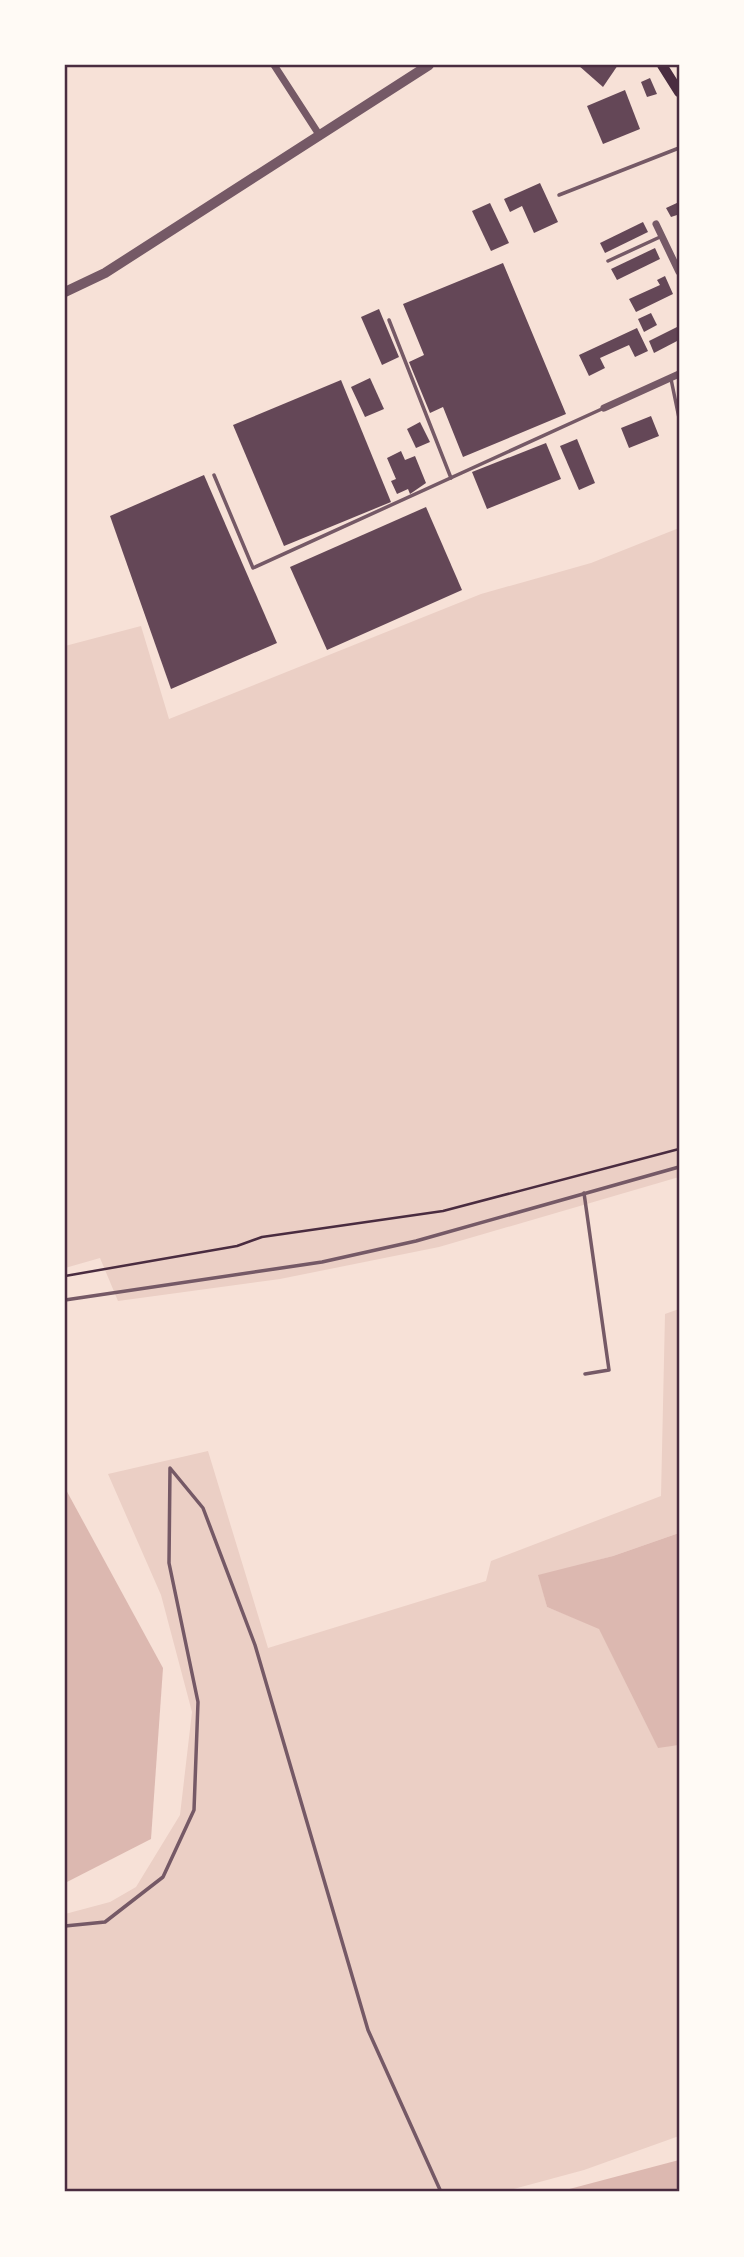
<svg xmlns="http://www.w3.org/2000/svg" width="744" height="2257" font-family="Jost,sans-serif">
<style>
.green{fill:#ebcfc5}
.water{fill:#dcb8b0}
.building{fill:#644757}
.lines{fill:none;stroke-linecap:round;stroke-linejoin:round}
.path{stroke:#4a2c40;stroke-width:2.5}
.service{stroke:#755966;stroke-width:3.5}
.minor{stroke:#755966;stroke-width:7}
.tertiary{stroke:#755966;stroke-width:10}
.secondary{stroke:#4a2c40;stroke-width:10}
.neatline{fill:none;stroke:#4a2c40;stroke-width:2.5}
</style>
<rect width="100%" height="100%" fill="#f7e1d7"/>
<g class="green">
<polygon points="679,528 679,1177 439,1247 280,1279 118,1301 100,1258 65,1268 65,646 141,626 169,719 481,594 591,563"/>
<polygon points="679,1309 679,1533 613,1556 539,1576 547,1607 599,1628 658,1747 679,1745 679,2136 584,2170 502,2192 65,2192 65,1914 110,1902 136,1887 180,1815 192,1712 161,1595 108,1474 208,1451 268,1648 486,1581 491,1561 661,1496 665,1314"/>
</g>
<g class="water">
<polygon points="65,1488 163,1668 151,1839 65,1883"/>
<polygon points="679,1533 679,1745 658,1748 599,1629 547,1607 538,1575 613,1556"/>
<polygon points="679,2160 679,2192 558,2192"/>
</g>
<g class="building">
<polygon points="578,65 618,65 603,87"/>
<polygon points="650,78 657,94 647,97 641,82"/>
<polygon points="625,90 640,129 603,144 587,106"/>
<polygon points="540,183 558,222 534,233 522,206 510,212 504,199"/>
<polygon points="679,202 679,220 677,215 671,217 666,208"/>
<polygon points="490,203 509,243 491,251 472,211"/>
<polygon points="643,222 648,232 605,253 600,243"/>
<polygon points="655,248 660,259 617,280 611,269"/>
<polygon points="503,263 566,414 463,457 443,407 430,413 409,362 424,355 403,304"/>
<polygon points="665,276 673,294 636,312 629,299 660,285 657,280"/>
<polygon points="379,309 399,357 382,365 361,317"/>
<polygon points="651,313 657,325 644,332 638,319"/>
<polygon points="679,326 679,340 654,353 649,341"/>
<polygon points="637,328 648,351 635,357 629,345 600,358 605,368 589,376 579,355"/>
<polygon points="370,378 384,409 365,417 351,387"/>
<polygon points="341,380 391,502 284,546 233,425"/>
<polygon points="651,416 659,436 629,448 621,428"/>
<polygon points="420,422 430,442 416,448 407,429"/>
<polygon points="577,439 595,483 579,490 560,446"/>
<polygon points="546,443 561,479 487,509 472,472"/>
<polygon points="401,451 405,460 415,456 426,483 410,494 408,489 397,494 391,481 396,479 387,458"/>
<polygon points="204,475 277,643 171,689 110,516"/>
<polygon points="426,507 462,590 327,650 290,567"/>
</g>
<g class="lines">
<polyline class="path" points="65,1276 237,1246 262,1237 443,1211 679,1149"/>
<g class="service">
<polyline points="559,195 679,148"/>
<polyline points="608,261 660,237"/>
<polyline points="389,320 451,478"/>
<polyline points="671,379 679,418"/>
<polyline points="214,475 253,568 604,408"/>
<polyline points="584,1193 609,1370 585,1374"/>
<polyline points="65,1300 322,1262 416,1241 679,1167"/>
<polyline points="65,1926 105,1922 163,1877 194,1810 198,1702 169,1563 170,1468 203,1508 255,1645 368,2030 441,2192"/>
</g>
<g class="minor">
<polyline points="274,65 320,136"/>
<polyline points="656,224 679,272"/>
<polyline points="604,408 679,374"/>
</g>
<polyline class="tertiary" points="65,292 105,273 429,65"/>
<polyline class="secondary" points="662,65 679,92"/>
</g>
<rect width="744" height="2257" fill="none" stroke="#fffaf5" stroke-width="133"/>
<rect x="66" y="66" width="612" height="2124" class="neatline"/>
</svg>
